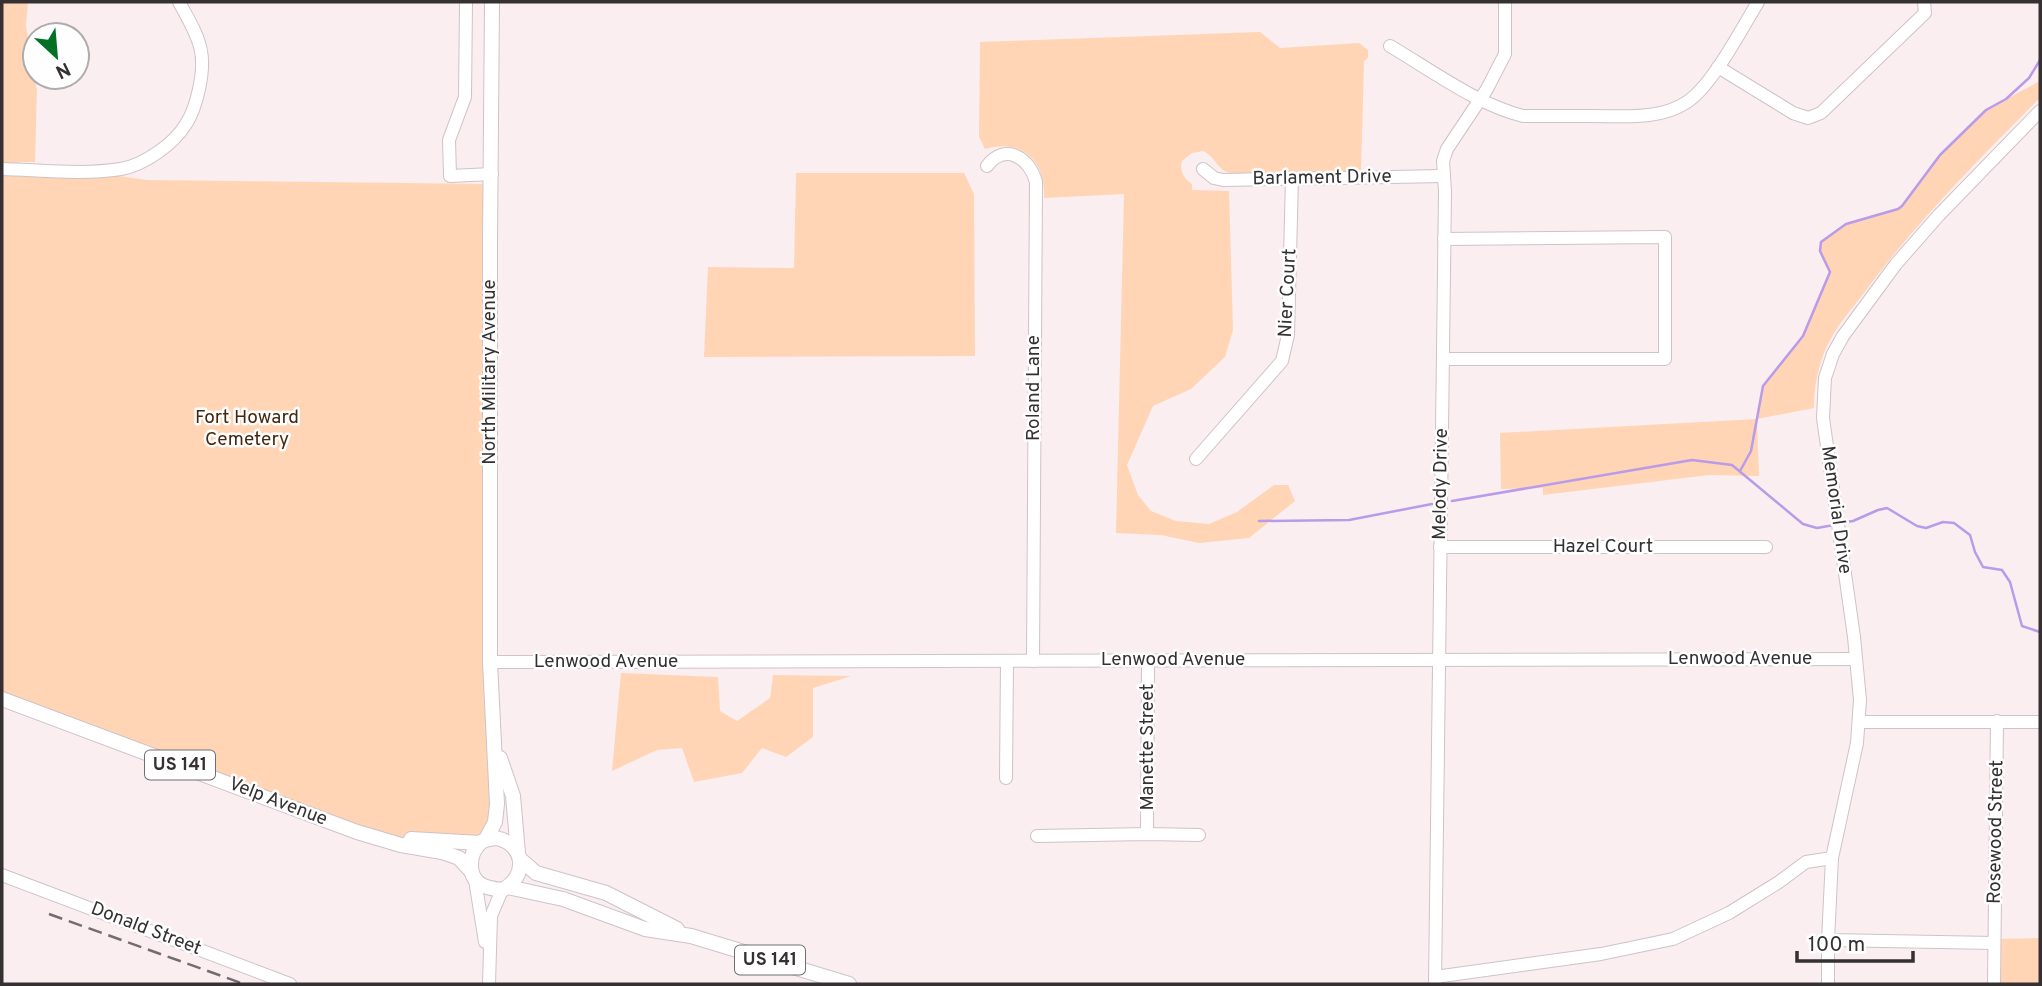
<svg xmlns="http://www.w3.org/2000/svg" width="2042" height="986" font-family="Overpass,sans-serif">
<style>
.green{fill:#ffd5b5}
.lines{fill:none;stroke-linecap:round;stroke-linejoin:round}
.stream{stroke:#b89be9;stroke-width:2.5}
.minor-casing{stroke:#cec3c6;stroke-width:14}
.major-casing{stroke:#cec3c6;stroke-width:16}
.minor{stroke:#fff;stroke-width:12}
.major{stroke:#fff;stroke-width:14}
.rail{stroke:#746c6f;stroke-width:2.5;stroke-dasharray:14 7;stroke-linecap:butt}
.labels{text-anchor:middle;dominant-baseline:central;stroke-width:5;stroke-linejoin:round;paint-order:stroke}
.shield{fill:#fefefe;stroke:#716e6f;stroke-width:2}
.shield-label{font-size:18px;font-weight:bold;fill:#353032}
.street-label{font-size:19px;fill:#353032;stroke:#fefefe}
.park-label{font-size:19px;fill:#45280f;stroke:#fefefe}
</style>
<rect width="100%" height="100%" fill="#faeef1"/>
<g class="green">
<polygon points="2,2 28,2 26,26 37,91 35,162 20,162 19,169 84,171 147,180 490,184 497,804 480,843 402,838 357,832 2,699"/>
<path d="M1260,32L1280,48L1359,43L1368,50V58L1364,61L1361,172L1230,173C1217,170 1215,156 1203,151L1192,153L1182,161C1179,170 1184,179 1192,184V190L1229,191L1233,330L1225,357L1191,389L1153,406L1127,465L1138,495L1151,511L1176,521L1209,524L1237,512L1274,485H1288L1295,501L1249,538L1199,543L1161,535L1116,533L1124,194L1044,198C1046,161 1022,138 985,149L979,137L980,42Z"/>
<path d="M2040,81V98C1978,160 1916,222 1864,293C1851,310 1836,326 1827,346C1818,366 1814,387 1814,408L1757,419L1759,476L1709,475L1543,495V488L1501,489L1500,433L1757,419L1763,386L1803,336L1830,272L1820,251L1821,242L1846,224L1898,209L1902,206L1940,155L1986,110Z"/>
<polygon points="796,173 964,173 974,194 975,356 704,357 708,267 794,268"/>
<polygon points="621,673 718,677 720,711 737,721 770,698 773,675 851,676 813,688 813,737 786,757 762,748 742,773 694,782 682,748 657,750 612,771"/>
<polygon points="2040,938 2040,984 1998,984 1998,939"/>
</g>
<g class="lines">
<g class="stream">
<polyline points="1740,471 1751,451 1763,386 1803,336 1830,272 1820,251 1821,242 1846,224 1898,209 1902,206 1940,155 1986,110 2006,99 2029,78 2040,60"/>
<polyline points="1452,501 1692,460 1732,465 1803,524 1817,528 1834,525"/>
<polyline points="1259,521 1349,520 1432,504"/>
<polyline points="1840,523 1853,521 1878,510 1887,508 1917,526 1926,528 1943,522 1954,523 1970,535 1975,552 1983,567 2002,570 2010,582 2022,626 2040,632"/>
</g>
<g class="minor-casing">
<g id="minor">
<polyline points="466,2 465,97 449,140 450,176 492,174"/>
<path d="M1390,46C1431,70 1478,105 1523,116C1547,116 1570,116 1593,116C1625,116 1660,120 1687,102C1712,86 1742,28 1758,2"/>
<polyline points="1718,67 1793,113 1808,118 1821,113 1925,13 1924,2"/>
<path d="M987,166C1005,142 1030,158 1036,182L1033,661"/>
<path d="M2,169C40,170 82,175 121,169C144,165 174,144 186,124C197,107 205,71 201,51C198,34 187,17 179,2"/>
<polyline points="1203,169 1214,178 1223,180 1444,176"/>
<polyline points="1443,359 1665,359 1665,237 1444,239"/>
<polyline points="1196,459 1282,361 1288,335 1292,178"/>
<polyline points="1440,547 1766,547"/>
<polyline points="490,662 1856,659"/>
<polyline points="1859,722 2040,722"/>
<polyline points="1006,778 1007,661"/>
<polyline points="1147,834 1148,660"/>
<polyline points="1037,836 1147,834 1199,835"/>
<polyline points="2,875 290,984"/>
<polyline points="475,880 485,942"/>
<polyline points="1828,940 1994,943"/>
<polyline points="1435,977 1601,954 1673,939 1729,913 1779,882 1806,862 1832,858"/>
<polyline points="489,984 491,916 502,890"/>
<polyline points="1435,984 1445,192 1443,161 1447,149 1487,89 1505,54 1505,2"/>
<polyline points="1828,984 1828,940 1832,858 1857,743 1860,700 1854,637 1823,418 1825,378 1833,354 1843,336 1896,264 1939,215 2040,111"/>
<polyline points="1994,984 1997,721"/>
</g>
</g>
<g class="major-casing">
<g id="major">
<polyline points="2,699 357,832 401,845 442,852 459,858 471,871"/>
<polyline points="500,758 513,796 518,853"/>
<path d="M496,838C526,844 528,877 502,890C494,889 486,888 480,884C467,875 469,853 480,843C484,839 490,839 496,838Z"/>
<polyline points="411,839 480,843"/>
<polyline points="486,839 495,822 497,804 490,662 490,241 492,2"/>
<polyline points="520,859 536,873 606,893 677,929"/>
<polyline points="508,887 563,899 645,929 691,936 849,984"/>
</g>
</g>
<use href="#minor" class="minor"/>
<use href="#major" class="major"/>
<polyline class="rail" points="49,914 244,984"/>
</g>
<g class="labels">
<g class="shield">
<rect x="145" y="750.5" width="70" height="29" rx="5"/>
<rect x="735" y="945.5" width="70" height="29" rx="5"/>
</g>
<g class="shield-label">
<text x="180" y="765">US 141</text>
<text x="770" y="960">US 141</text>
</g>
<g class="street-label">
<text transform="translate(1322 178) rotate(-1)">Barlament Drive</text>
<text transform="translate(1288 293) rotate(-87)">Nier Court</text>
<text transform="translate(490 372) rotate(-90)">North Military Avenue</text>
<text transform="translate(1034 388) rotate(-90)">Roland Lane</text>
<text transform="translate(1441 484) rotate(-89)">Melody Drive</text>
<text transform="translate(1836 510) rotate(82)">Memorial Drive</text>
<text x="1603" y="547">Hazel Court</text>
<text x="1740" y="659">Lenwood Avenue</text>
<text x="1173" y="660">Lenwood Avenue</text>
<text x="606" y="662">Lenwood Avenue</text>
<text transform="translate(1148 747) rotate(-90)">Manette Street</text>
<text transform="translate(278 802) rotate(21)">Velp Avenue</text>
<text transform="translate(1996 832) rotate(-89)">Rosewood Street</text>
<text transform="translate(146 929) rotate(21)">Donald Street</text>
</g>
<g class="park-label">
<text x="247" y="418">Fort Howard<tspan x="247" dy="22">Cemetery</tspan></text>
</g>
</g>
<rect width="2042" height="986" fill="none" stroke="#353032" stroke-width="7"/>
<g transform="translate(56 56) rotate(154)"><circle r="33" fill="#fefefe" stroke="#aeacac" stroke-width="2"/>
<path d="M0-5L12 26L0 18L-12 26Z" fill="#007125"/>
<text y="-10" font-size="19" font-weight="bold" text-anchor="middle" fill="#353032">N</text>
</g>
<path d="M1797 951v10h116v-10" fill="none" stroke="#353032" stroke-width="3.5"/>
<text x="1808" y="951" font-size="21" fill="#353032" stroke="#fefefe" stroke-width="5" paint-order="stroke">100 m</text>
</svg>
